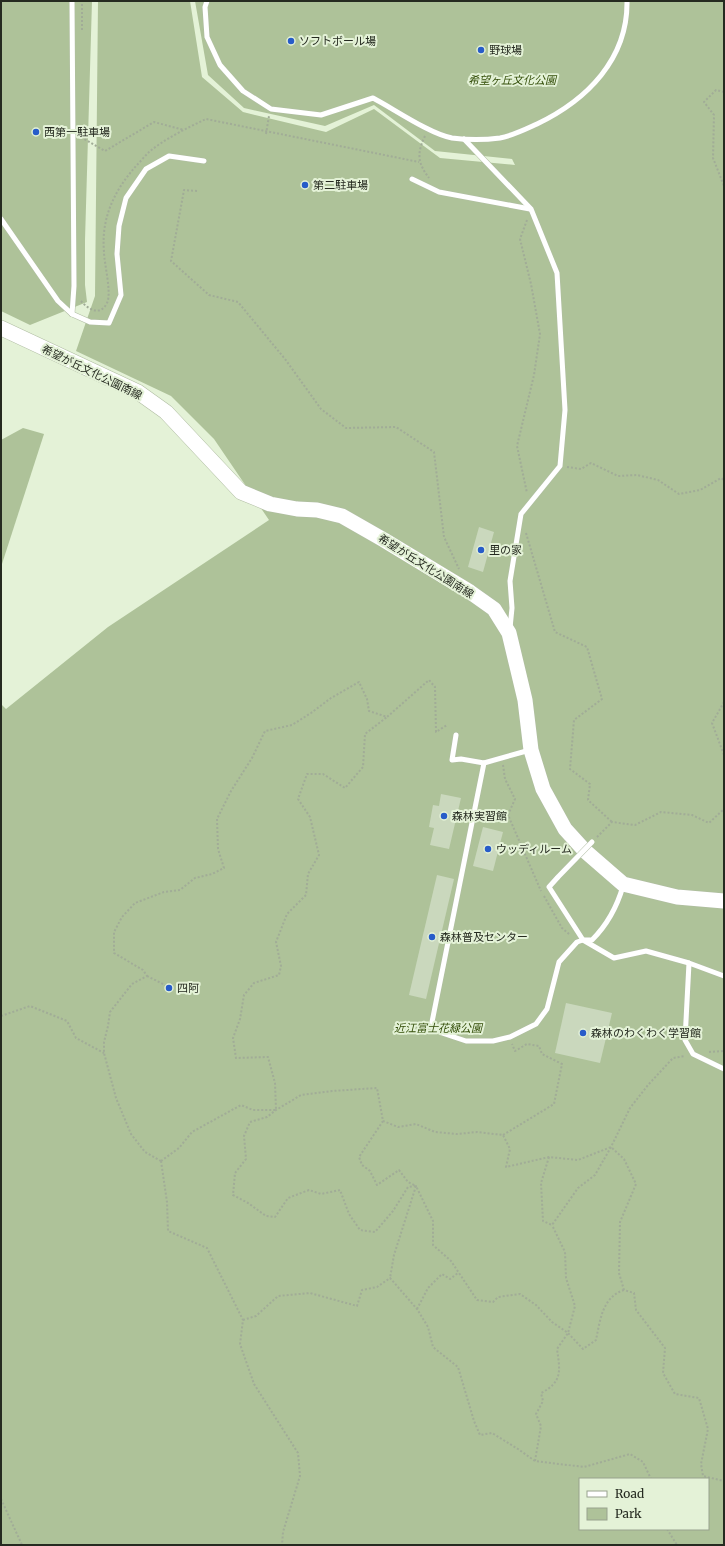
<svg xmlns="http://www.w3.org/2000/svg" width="725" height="1546" font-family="Merriweather,'Noto Sans JP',serif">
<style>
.green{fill:#aec299;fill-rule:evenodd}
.building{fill:#cad8bd}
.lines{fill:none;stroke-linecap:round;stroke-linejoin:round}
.service-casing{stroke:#b0bda3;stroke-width:6}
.secondary-casing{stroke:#b0bda3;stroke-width:16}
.path{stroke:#a1ac97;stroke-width:2;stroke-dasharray:2 2;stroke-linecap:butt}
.service{stroke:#fff;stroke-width:5}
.secondary{stroke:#fff;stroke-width:15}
.service-bridge-casing{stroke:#b0bda3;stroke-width:6;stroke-linecap:butt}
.service-bridge{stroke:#fff;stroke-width:5}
.poi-dot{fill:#275cc9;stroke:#e4f2d7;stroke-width:1.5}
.labels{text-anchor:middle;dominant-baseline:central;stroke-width:4;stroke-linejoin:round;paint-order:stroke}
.poi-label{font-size:11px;fill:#252a20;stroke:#e4f2d7;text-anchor:start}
.park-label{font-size:11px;font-style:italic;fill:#334e09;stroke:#e4f2d7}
.street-label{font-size:11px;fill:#252a20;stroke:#e4f2d7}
</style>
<rect width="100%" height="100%" fill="#e4f2d7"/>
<g class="green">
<polygon points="1,1 92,1 85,240 85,285 87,302 30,325 1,311"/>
<path d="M98,1H190L202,77L243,112L326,132L374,109L440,158L515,165L512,159L435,151L374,105L325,126L244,108L208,75L195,1H724V1545H1V704L6,709L108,627L269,520L214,439L171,396L76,351L95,296ZM580,1479H708V1529H580Z"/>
<polygon points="23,428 44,434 1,567 1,440"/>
</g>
<g class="building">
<polygon points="479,527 494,532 483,572 468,567"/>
<polygon points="441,794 461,798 449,849 430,845 434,828 429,827 433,805 439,806"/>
<polygon points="483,827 503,832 493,871 473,866"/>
<polygon points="437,875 454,879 426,999 409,995"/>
<polygon points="566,1003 612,1013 600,1063 555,1053"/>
</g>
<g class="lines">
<g class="service-casing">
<g id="service">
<polyline points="72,1 74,286 72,314"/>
<path d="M207,1L205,7L207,37L220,65L243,91L271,109L321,115L373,98C394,109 430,134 452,138C467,140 485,140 500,138C512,136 526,129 537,124C587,100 628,59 627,1"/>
<polyline points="464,139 531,209 557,273 565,410 560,466 521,514 510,581 512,608 510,628"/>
<polyline points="412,179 439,192 530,209"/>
<polyline points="1,219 58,301 72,314 90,322 109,323 121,295 117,254 119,226 126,198 146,169 169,156 204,161"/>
<polyline points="456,735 452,760 461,759 484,763"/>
<path d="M530,750L484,763L432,1022L442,1033L466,1041H493L510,1037L536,1024L547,1009L559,962L577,942L583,940H592C608,924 617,907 623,886"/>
<polyline points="558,877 549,887 583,940 614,958 646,951 689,963 724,976"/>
<polyline points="689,963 685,1040 693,1054 724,1069"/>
</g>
</g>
<g class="secondary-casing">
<polyline id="secondary" points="1,328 138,392 166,412 241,492 270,504 297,509 317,510 342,516 384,540 470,592 494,609 509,633 525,700 531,750 543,789 565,829 585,851 623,884 677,897 724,901"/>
</g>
<g class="path">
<polyline points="82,30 82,1"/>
<polyline points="724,92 716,90 704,102 714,115 713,158 724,186"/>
<polyline points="266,134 269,116"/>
<path d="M425,136C417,153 417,162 429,178"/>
<polyline points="81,137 105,151 154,122 184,130"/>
<polyline points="197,191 184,190 171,261 209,295 238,302 285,359 321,409 346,428 396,427 434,452 444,537 459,569"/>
<polyline points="527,220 520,239 531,284 540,334 534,375 517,446 527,493"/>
<path d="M81,301C88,309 100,317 107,303C112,293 104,263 104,252C101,218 114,191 136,166C140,162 144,157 148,153C164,139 187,128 206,119L419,162"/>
<polyline points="567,467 581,469 591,463 618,476 637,475 658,480 679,494 700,490 721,478 724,480"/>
<polyline points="526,533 555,632 587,647 602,699 574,720 570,769 590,784 588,800 612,822"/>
<polyline points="724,702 712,723 724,755"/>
<polyline points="503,765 505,779 515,799 508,815 541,891"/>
<polyline points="597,837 612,822 635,825 661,812 692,815 709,823 724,809"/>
<polyline points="544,896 562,928 569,934"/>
<polyline points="147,976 165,985"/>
<polyline points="1,1016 30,1006 67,1021 76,1038 104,1053"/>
<polyline points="709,1052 724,1051"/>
<polyline points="383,1121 359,1157 362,1165 370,1171 377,1185 399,1170 408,1182 416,1186 394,1255 390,1278"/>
<polyline points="503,1135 554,1104 562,1064 542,1054 539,1046 527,1044 515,1051 512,1044"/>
<polyline points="549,1157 541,1183 543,1221 552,1225 578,1188 595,1175 611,1147 630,1108 648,1085 673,1058 685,1056"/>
<polyline points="161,1161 145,1152 131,1134 116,1098 104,1053 104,1042 108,1026 110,1012 132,984 147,976 143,970 114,953 114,932 122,917 135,903 164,892 180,890 195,878 212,874 224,868 218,849 217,819 231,791 252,758 265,731 292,725 311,713 331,698 359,682 367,699 369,711 387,717 429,680 435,687 436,732 447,725"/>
<polyline points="161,1161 179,1148 192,1132 241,1105 253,1110 276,1110 275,1083 268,1057 236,1058 233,1038 240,1019 244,995 254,983 279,975 281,966 276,942 287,914 306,895 308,874 319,855 310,817 298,799 307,774 323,774 345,788 363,767 365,734 387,717"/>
<polyline points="161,1161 167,1202 168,1231 207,1248 243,1320 240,1344 254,1384 298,1453 300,1476 283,1532 282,1545"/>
<path d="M624,1290C602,1297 600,1321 596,1340L583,1349L568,1333L552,1322L536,1305L520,1294L498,1297L493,1302L477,1300L451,1261L433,1245V1221L416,1186L408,1187L393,1211L375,1232L360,1230L349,1214L340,1190L321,1194L309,1190L288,1198L275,1217L266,1216L248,1203L233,1195L235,1173L246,1159L244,1136L250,1122L267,1117L276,1110L301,1095L332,1091L377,1088L383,1121L398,1127L416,1124L435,1132L457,1134L477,1132L503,1135L510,1149L506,1167L549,1157L578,1160L611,1147L624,1159L636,1184L620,1222L619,1273L624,1290L634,1293L636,1310L665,1348L663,1373L675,1394L699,1398L708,1429L701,1464L703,1476L724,1481"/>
<polyline points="417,1309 428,1288 442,1274 450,1279 458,1273"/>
<polyline points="243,1320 256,1316 278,1296 310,1293 357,1306 362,1290 377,1287 390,1278 417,1309 428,1327 433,1347 458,1367 474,1421 480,1435 492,1433 518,1449 535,1461 584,1467 630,1454 643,1462 651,1479"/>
<path d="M535,1461L541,1426L536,1414L543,1401L541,1393C563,1382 560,1370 557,1349L568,1333L575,1306L566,1278L565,1252L552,1225"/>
<polyline points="1,1499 22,1545"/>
<polyline points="667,1529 677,1545"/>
</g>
<use href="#service" class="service"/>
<use href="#secondary" class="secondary"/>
<g class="service-bridge-casing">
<polyline id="service-bridge" points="558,877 592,842"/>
</g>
<use href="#service-bridge" class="service-bridge"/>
</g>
<g class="poi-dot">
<circle cx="291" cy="41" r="4"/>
<circle cx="481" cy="50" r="4"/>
<circle cx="36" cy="132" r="4"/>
<circle cx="305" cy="185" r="4"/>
<circle cx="481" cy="550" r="4"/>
<circle cx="444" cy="816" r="4"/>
<circle cx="488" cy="849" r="4"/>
<circle cx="432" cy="937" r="4"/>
<circle cx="169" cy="988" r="4"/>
<circle cx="583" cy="1033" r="4"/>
</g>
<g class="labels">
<g class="poi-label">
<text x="299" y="41">ソフトボール場</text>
<text x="489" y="50">野球場</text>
<text x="44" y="132">西第一駐車場</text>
<text x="313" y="185">第二駐車場</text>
<text x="489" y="550">里の家</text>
<text x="452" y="816">森林実習館</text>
<text x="496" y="849">ウッディルーム</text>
<text x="440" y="937">森林普及センター</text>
<text x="177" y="988">四阿</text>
<text x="591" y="1033">森林のわくわく学習館</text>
</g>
<g class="park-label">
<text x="512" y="80">希望ヶ丘文化公園</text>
<text x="438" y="1028">近江富士花緑公園</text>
</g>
<g class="street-label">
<text transform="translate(92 372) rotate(26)">希望が丘文化公園南線</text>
<text transform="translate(426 566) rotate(32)">希望が丘文化公園南線</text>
</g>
</g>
<rect width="725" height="1546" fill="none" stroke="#252a20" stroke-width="4"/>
<rect x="579" y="1478" width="130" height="52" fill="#e4f2d7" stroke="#98a28e"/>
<rect x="587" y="1491" width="20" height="6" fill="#ffffff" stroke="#98a28e"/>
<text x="615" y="1498" font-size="12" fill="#252a20">Road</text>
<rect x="587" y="1508" width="20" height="12" fill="#aec299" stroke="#98a28e"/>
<text x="615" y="1518" font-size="12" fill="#252a20">Park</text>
</svg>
